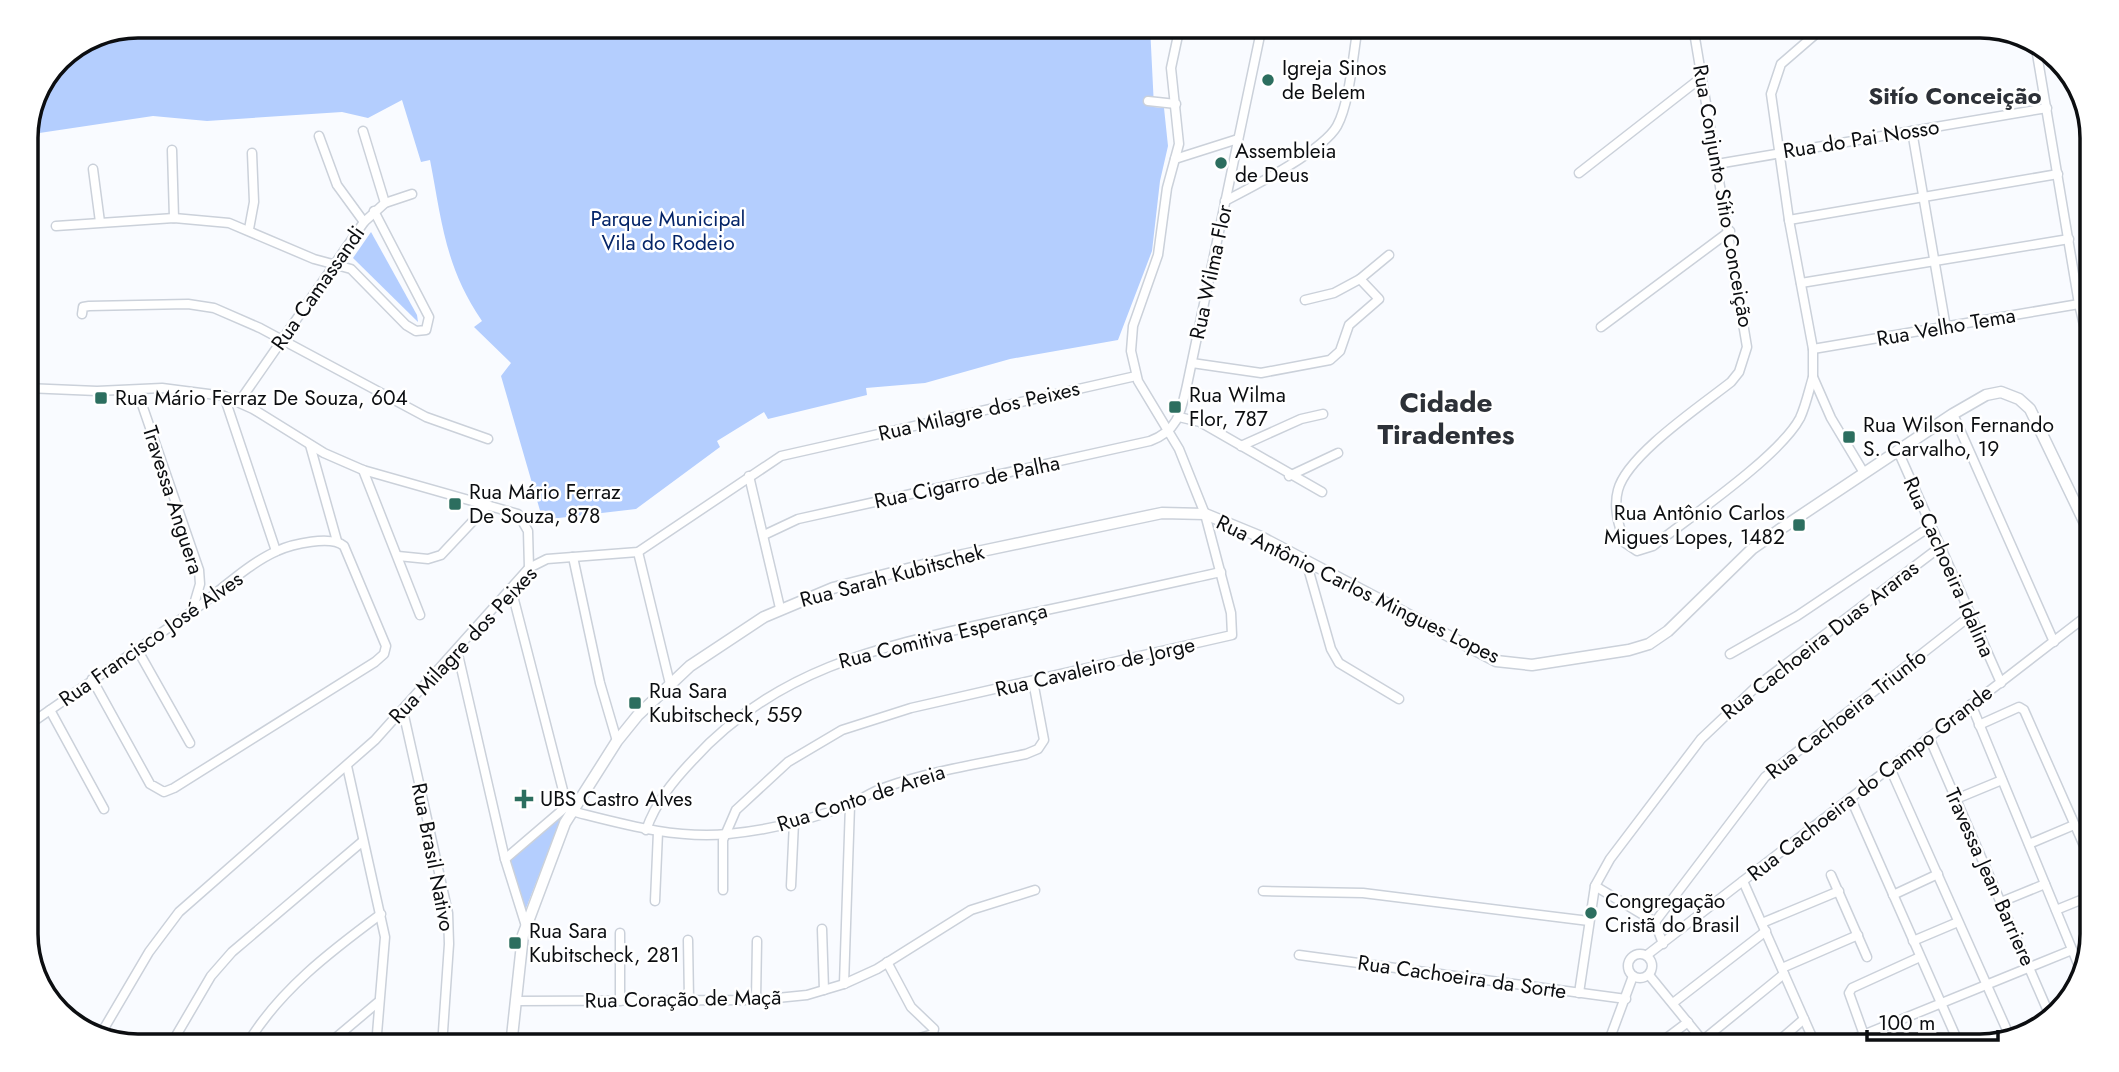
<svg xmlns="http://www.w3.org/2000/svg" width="2119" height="1072" font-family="Jost,sans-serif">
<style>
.green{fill:#b4cefe}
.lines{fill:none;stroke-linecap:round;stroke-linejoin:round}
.minor-casing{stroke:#cbd1da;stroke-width:11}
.tertiary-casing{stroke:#cbd1da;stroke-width:13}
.minor{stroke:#fff;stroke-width:8}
.tertiary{stroke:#fff;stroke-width:10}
.poi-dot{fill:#2c6e5f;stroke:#fff;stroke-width:2.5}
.labels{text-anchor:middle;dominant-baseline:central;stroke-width:5;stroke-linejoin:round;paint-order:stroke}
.poi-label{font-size:21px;fill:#0c0e11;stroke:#fff;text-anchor:start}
.street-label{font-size:21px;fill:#0c0e11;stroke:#fff}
.park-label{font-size:21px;fill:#042468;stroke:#fff}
.quarter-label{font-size:24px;font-weight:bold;fill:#2d3138;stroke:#fff}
.district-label{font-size:28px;font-weight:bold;fill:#2d3138;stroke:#fff}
.rim{fill:none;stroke:#0c0e11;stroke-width:3.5}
</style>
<rect width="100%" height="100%" fill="#f9fbff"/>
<g class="green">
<path d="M138,26H1150L1154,107L1164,108L1168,146L1160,181L1152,251L1118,340L1010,359L925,383L866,388L867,395L768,419L764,412L717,441L720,447L636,509L550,519L541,514L501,376L511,363L474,327L482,321C445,267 442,222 430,160L421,162L402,100L368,118L342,112L207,121L153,116L26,135L59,59Z"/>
<polygon points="371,232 417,315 418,322 353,258"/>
<polygon points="564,811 525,911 510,860"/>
</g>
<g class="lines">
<g class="minor-casing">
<g id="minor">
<path d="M1693,26L1747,347L1739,372L1731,382C1702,405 1627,455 1618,490C1613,508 1619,527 1625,543L1637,551L1653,546C1690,517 1780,456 1800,418C1806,405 1809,390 1813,377"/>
<polyline points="1825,26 1781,64 1771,94 1789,220 1813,349 1813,377 1831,418 1864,473"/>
<polyline points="2035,42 2079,304 2093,363"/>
<polyline points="1148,101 1176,104"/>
<polyline points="363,131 385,203"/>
<polyline points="1912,131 1946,328"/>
<polyline points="319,136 337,185 364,222"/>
<polyline points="172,150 174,218"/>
<polyline points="1175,159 1238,139"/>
<polyline points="1717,164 2047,108"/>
<polyline points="93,169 100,222"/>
<polyline points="1579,173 1702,77"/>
<path d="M1225,201C1252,187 1323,151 1337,126C1350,102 1353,54 1358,26"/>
<polyline points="1789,220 2058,174"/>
<polyline points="56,226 174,218 229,223 314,259 351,269 406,325 416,331 426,330 429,317 374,211"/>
<polyline points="249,229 254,202 252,153"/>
<polyline points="1360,279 1389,255"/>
<polyline points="1801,283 2069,239"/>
<polyline points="82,314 83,307 89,306 188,304 214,308 260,328 426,417 488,439"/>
<polyline points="1601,327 1730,231"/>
<polyline points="1813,349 2079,304"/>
<polyline points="1192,363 1261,373 1330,360 1340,351 1349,325 1379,299 1360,279 1334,293 1305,300"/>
<polyline points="26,388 97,391 162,388 224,396 253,409 324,453 363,470 518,514 528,531 529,568"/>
<polyline points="137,390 199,570 200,584 192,611"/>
<polyline points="224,396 276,551"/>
<polyline points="239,402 364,222 385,203 412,194"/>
<polyline points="1953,414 2054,642"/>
<polyline points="1179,417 1200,422 1322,492"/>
<polyline points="310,445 337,541"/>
<polyline points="1241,446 1301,419 1323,414"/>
<polyline points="1898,451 2001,683"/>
<polyline points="363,470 420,615"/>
<polyline points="749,476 780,608"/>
<polyline points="1289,476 1338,453"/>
<path d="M764,535L798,519L1150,441C1178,431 1181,412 1187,385L1262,26"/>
<polyline points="638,552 670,684"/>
<polyline points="398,556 428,559 441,555 488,505"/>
<polyline points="573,557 600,683 617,741"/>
<polyline points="1306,561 1331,649 1339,663 1399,699"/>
<path d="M511,588L567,806L571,811C623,824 674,839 728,834C769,830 810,820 848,805C861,800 872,791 886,787C931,771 979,764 1026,754L1038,749L1044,740L1033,681"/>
<polyline points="137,649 190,743"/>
<polyline points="457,650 505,859 526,926"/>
<polyline points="1730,654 1797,616 1931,526"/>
<polyline points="1971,704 2083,976"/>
<polyline points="50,710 104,809"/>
<polyline points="403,711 448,913 449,944 442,1046"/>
<polyline points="1979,725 2019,707 2024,710 2093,866"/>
<path d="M27,726C82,688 138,649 194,610C219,592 249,563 277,551C292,544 331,535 344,546L386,646L384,654L375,662L174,788L164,792L150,784L92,679"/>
<polyline points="1929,737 2050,1016"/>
<polyline points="347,766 385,937 376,1046"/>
<polyline points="1890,768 2010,1037"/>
<polyline points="1851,799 1960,1046"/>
<polyline points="1956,799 2002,780"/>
<path d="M646,830C656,802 673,781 693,760C782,662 895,644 1018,616C1086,602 1153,587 1221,572"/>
<polyline points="2029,844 2074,825"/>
<polyline points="505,859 567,806"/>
<polyline points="1831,875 1867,957"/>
<polyline points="1743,881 1816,1046"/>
<polyline points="791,886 794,822"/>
<polyline points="1595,886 1655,922 1663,944"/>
<polyline points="723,890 723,840 736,810 788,762 842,730 911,708 1232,635 1231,613 1205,514 1179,449 1138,381 1131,351 1133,326 1158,255 1167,188 1179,144 1171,68 1180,26"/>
<polyline points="1263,891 1363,893 1589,921"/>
<polyline points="1893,895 1938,874"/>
<polyline points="655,901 658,832"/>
<polyline points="2001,902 2045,884"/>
<polyline points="2056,910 2093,895"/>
<polyline points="1655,922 1765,777 1970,616"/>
<polyline points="1762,923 1839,891"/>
<polyline points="822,929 824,990"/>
<polyline points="688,940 689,1000"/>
<polyline points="1913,941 1958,922"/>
<circle cx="1640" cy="966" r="12"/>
<polyline points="1299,955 1626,999"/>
<polyline points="1647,955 2093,611"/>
<polyline points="887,962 911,1007 934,1029 933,1034 894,1046"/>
<polyline points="1782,968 1858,935"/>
<polyline points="1649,975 1707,1046"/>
<polyline points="844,984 850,805"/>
<polyline points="1579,993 1595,886 1610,859 1701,739 1757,686 1940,547"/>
<polyline points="756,1000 757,941"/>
<polyline points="516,1001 756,1000 807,995 844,984 877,969 971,910 1035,890"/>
<polyline points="620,1001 620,933"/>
<polyline points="1673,1003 1766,931"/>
<polyline points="99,1037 149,952 179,912 375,740 529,568 547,559 638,552 781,456 1136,376"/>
<polyline points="1703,1040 1784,974"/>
<polyline points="170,1046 211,976 232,952 363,841"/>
<path d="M246,1046C278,991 331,951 381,914"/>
<polyline points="326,1046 377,1003"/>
<polyline points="1607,1046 1633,976"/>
<polyline points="1656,1046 1688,1022"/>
<polyline points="1773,1046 1804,1019"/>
<polyline points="1836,1046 2072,950"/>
<polyline points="1868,1046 1849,993 1852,988 1920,957"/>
</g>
</g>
<g class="tertiary-casing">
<g id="tertiary">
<polyline points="2032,1030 2057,1011"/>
<polyline points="511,1046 523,935 565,823 617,741 638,715 690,666 764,617 833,588 963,555 1162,513 1205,514 1261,537 1496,661 1532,665 1629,650 1649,644 1668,631 1752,549 1779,530 1953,414 1986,395 2001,392 2019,399 2030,409 2093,540"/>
</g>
</g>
<use href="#minor" class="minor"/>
<use href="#tertiary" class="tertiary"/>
</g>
<g class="poi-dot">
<circle cx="1268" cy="80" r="7"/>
<circle cx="1221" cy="163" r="7"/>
<rect x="94" y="391" width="14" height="14" rx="3.5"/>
<rect x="1168" y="400" width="14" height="14" rx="3.5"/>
<rect x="1842" y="430" width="14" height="14" rx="3.5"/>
<rect x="448" y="497" width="14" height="14" rx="3.5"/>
<rect x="1792" y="518" width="14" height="14" rx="3.5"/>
<rect x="628" y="696" width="14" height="14" rx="3.5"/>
<path d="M520.5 788.5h7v7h7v7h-7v7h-7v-7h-7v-7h7z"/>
<circle cx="1591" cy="913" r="7"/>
<rect x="508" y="936" width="14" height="14" rx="3.5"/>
</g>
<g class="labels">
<g class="poi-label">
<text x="1282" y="68">Igreja Sinos<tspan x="1282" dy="24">de Belem</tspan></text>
<text x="1235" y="151">Assembleia<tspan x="1235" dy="24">de Deus</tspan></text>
<text x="1189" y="395">Rua Wilma<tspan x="1189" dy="24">Flor, 787</tspan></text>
<text x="115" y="398">Rua Mário Ferraz De Souza, 604</text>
<text x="1863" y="425">Rua Wilson Fernando<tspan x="1863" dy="24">S. Carvalho, 19</tspan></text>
<text x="469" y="492">Rua Mário Ferraz<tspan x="469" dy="24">De Souza, 878</tspan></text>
<text x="1785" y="513" text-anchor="end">Rua Antônio Carlos<tspan x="1785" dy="24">Migues Lopes, 1482</tspan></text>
<text x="649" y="691">Rua Sara<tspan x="649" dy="24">Kubitscheck, 559</tspan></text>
<text x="540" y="799">UBS Castro Alves</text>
<text x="1605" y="901">Congregação<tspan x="1605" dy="24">Cristã do Brasil</tspan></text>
<text x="529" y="931">Rua Sara<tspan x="529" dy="24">Kubitscheck, 281</tspan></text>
</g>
<g class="street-label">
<text transform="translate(1861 139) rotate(-9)">Rua do Pai Nosso</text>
<text transform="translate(1723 196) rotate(80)">Rua Conjunto Sítio Conceição</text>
<text transform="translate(1211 272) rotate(-78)">Rua Wilma Flor</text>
<text transform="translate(318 288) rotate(-55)">Rua Camassandi</text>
<text transform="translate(1946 327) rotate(-10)">Rua Velho Tema</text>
<text transform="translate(979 411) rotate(-13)">Rua Milagre dos Peixes</text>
<text transform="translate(967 482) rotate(-12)">Rua Cigarro de Palha</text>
<text transform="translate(173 500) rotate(72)">Travessa Anguera</text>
<text transform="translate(1949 567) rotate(66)">Rua Cachoeira Idalina</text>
<text transform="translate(892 576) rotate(-15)">Rua Sarah Kubitschek</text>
<text transform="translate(1358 589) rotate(26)">Rua Antônio Carlos Mingues Lopes</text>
<text transform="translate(943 636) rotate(-14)">Rua Comitiva Esperança</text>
<text transform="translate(151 639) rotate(-35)">Rua Francisco José Alves</text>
<text transform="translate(1820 640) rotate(-38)">Rua Cachoeira Duas Araras</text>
<text transform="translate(463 645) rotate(-47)">Rua Milagre dos Peixes</text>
<text transform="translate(1095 667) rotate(-13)">Rua Cavaleiro de Jorge</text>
<text transform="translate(1846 714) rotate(-38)">Rua Cachoeira Triunfo</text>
<text transform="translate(1870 783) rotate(-38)">Rua Cachoeira do Campo Grande</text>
<text transform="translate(861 798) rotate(-18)">Rua Conto de Areia</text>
<text transform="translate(433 857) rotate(79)">Rua Brasil Nativo</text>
<text transform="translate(1990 877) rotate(66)">Travessa Jean Barriere</text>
<text transform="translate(1462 977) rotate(8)">Rua Cachoeira da Sorte</text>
<text transform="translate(683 999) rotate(-1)">Rua Coração de Maçã</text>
</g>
<g class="park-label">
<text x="668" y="219">Parque Municipal<tspan x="668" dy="24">Vila do Rodeio</tspan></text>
</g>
<g class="quarter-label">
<text x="1955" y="95">Sitío Conceição</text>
</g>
<g class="district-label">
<text x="1446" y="402">Cidade<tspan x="1446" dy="32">Tiradentes</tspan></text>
</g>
</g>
<path d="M0 0H2119V1072H0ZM138 38H1980A100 100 0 0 1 2080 138V934A100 100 0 0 1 1980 1034H138A100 100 0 0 1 38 934V138A100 100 0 0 1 138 38Z" fill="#fff" fill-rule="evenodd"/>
<path class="rim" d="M138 38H1980A100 100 0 0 1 2080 138V934A100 100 0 0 1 1980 1034H138A100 100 0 0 1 38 934V138A100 100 0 0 1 138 38Z"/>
<path d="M1867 1030v10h131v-10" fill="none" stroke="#0c0e11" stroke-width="3.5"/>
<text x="1878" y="1030" font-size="21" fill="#0c0e11" stroke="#ffffff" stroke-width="5" paint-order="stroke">100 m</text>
</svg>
